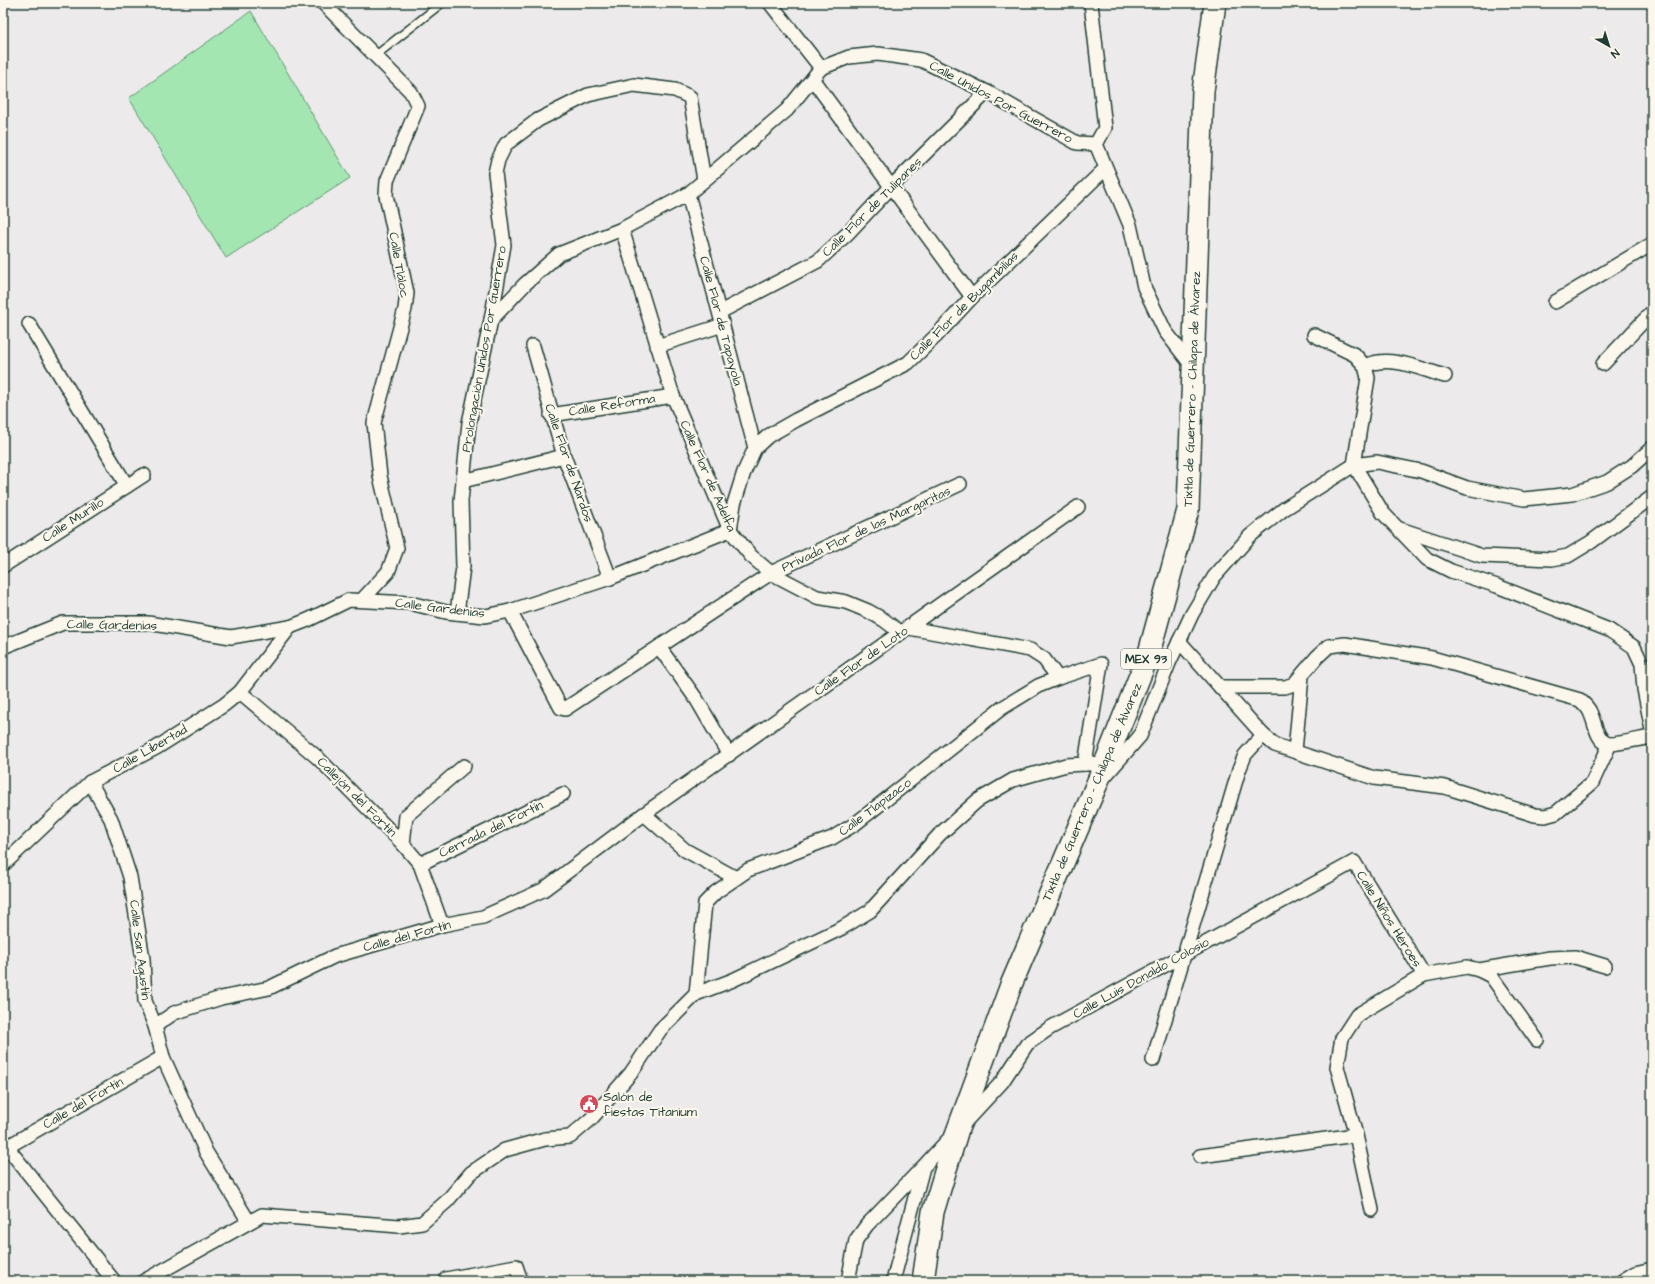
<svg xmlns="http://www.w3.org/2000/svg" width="1655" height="1284" font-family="'Architects Daughter',sans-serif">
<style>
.garden{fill:#a3e6b1;stroke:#619272}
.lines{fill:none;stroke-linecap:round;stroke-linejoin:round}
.lane-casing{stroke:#1f3d34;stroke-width:10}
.street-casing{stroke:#1f3d34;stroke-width:16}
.primary-casing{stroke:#1f3d34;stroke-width:24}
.lane{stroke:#fbf7ec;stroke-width:7}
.street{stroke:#fbf7ec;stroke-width:13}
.primary{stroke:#fbf7ec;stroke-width:21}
.labels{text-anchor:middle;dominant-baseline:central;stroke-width:4;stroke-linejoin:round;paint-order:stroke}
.shield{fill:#fbf7ec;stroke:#61756b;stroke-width:1}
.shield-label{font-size:12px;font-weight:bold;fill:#1f3d34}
.street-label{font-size:13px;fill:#1f3d34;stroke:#fbf7ec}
.poi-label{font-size:13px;fill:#1f3d34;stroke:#fbf7ec;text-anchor:start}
</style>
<rect width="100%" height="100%" fill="#eceaeb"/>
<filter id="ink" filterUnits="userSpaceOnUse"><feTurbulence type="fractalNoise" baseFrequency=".025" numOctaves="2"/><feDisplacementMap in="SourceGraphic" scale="8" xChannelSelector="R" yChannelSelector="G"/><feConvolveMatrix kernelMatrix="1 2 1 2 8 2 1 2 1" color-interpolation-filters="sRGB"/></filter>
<g filter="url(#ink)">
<polygon class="garden" points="251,11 350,178 226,258 129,98"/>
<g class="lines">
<g class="lane-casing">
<polyline id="lane" points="375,56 442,3"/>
</g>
<g class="street-casing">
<g id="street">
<polyline points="323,3 411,92 418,106 387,181 386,195 407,293 405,309 374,423 380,476 397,548 388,572 362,600"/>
<polyline points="770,3 821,68"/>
<polyline points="1091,3 1105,128 1096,144"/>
<polyline points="813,80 972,297"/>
<polyline points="1096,144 1130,225 1144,287 1165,331 1193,367"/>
<polyline points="688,194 755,448"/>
<polyline points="622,229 673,396 730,530 751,556 771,573 817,597 846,602 868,611 884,620 901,633"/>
<polyline points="1555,302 1652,244"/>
<polyline points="720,312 818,261 847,234 891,187 987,92"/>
<polyline points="491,320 525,284 559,254 622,229 688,194 787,110 821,68 849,57 878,54 921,60 987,92 1077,143 1096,144"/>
<polyline points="29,324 127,486"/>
<polyline points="1314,335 1355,355 1365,366 1368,378 1354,465 1383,513 1427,559 1451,571 1497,586 1609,630 1634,647 1642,664 1644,689 1652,730"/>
<polyline points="533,346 564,456 610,578"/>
<polyline points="657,346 723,325"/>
<polyline points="1603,364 1652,312"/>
<path d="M1365,366C1390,354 1420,369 1445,376"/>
<polyline points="551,415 673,396"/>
<polyline points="463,481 564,456"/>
<polyline points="1400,529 1482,556 1552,559 1568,556 1591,542 1652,497"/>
<polyline points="3,566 144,475"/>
<polyline points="510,611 561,708 565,709 771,573 960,484"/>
<polyline points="457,613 463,567 461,501 469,423 491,320 504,245 495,173 498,160 506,144 538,120 588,95 634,85 675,90 690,97 704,180"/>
<polyline points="909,628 1030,650 1044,659 1058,678"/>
<polyline points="1179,641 1263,735 1275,745 1374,778 1445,787 1535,815 1545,816 1556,813 1592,783 1610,744"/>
<polyline points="3,647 63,623 148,623 231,637 290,627 308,620 349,600 410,603 446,612 485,616 510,611 610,578 730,530 734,504 744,472 755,448 768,436 796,420 908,363 936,336 972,297 1105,169"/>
<polyline points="659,647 697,700 729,755"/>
<path d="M1220,687H1285L1294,684L1317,657L1329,646L1345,644L1432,658L1580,700C1584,704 1588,707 1590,712C1595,722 1596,740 1608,744C1615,745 1644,738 1652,737"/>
<polyline points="240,692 318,758 403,844 420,864 442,925"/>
<polyline points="1295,751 1302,676"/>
<polyline points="1105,776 1140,736 1169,663 1192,614 1214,577 1250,536 1284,509 1354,465 1377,462 1421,471 1467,488 1524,499 1572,494 1607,482 1632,466 1652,448"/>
<polyline points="90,782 111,819 130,877 143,959 145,1001 155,1026 163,1057 206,1152 249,1222"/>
<polyline points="644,814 685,850 736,878"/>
<polyline points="403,844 406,816 464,766"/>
<polyline points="420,864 563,794"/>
<polyline points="3,865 90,782 156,748 224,705 240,692 290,627"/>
<polyline points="1479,970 1550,958 1575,957 1605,966"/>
<polyline points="696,994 705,903 716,892 748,870 832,838 855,824 1002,708 1038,686 1058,678 1101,664 1085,764"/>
<polyline points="155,1026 174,1013 221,998 269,988 335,956 442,925 483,917 543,890 644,814 1078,507"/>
<polyline points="1153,1060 1239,770 1245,755 1263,735"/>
<polyline points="7,1147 114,1281"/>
<polyline points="3,1148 7,1147 163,1057"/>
<polyline points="1200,1156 1356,1135"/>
<polyline points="1372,1210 1356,1135 1337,1067 1342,1038 1357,1015 1424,975 1467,967 1479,970 1491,976 1537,1040"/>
<polyline points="144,1281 262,1215 399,1226 422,1223 447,1201 471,1173 505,1150 545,1139 570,1137 591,1119 631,1073 660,1030 696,994 733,980 842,928 870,911 940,834 977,801 1013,780 1066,765 1105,763"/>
<polyline points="446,1281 446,1279 516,1266 521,1281"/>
<polyline points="848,1281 856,1240 867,1225 922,1168"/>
<polyline points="893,1281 923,1167 1002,1082 1027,1044 1050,1028 1354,862 1424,975"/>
<polyline points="1622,1281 1635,1273 1652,1269"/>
</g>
</g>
<g class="primary-casing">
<polyline id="primary" points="923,1281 933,1212 958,1129 1011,985 1096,786 1149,653 1188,510 1203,91 1215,3"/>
</g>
<use href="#lane" class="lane"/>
<use href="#street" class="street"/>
<use href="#primary" class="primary"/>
</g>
</g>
<defs>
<g id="civic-disc" transform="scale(1)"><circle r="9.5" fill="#d1495b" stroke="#fbf7ec"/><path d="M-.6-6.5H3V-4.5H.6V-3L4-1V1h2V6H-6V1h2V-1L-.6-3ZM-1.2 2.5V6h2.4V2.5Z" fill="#fff"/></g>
</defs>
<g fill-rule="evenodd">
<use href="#civic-disc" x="589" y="1104"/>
</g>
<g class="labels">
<rect class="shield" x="1121" y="649" width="50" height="20" rx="3"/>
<g class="shield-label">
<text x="1146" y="659">MEX 93</text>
</g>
<g class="street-label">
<text transform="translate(1001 102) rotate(28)">Calle Unidos Por Guerrero</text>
<text transform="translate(872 207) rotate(-45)">Calle Flor de Tulipanes</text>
<text transform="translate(399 265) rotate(80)">Calle Tláloc</text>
<text transform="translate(964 306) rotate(-45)">Calle Flor de Bugambilias</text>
<text transform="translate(721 321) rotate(75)">Calle Flor de Tapayola</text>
<text transform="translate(484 349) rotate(-80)">Prolongación Unidos Por Guerrero</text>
<text transform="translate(1192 389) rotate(-88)">Tixtla de Guerrero - Chilapa de Álvarez</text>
<text transform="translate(612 405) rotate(-9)">Calle Reforma</text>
<text transform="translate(569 463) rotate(71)">Calle Flor de Nardos</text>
<text transform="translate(708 476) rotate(66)">Calle Flor de Adelfa</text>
<text transform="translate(73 520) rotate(-33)">Calle Murillo</text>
<text transform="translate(866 529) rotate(-25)">Privada Flor de las Margaritas</text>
<text transform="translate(440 608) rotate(7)">Calle Gardenias</text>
<text transform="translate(112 625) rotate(1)">Calle Gardenias</text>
<text transform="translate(861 661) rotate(-35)">Calle Flor de Loto</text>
<text transform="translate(150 749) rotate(-30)">Calle Libertad</text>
<text transform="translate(1092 792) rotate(-67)">Tixtla de Guerrero - Chilapa de Álvarez</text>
<text transform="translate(357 797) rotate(45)">Callejón del Fortín</text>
<text transform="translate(875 807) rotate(-37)">Calle Tlapizaco</text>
<text transform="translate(491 829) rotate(-26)">Cerrada del Fortín</text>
<text transform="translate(1389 919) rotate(58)">Calle Niños Héroes</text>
<text transform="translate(407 936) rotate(-15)">Calle del Fortín</text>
<text transform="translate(140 950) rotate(83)">Calle San Agustín</text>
<text transform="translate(1141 978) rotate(-29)">Calle Luis Donaldo Colosio</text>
<text transform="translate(83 1103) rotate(-30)">Calle del Fortín</text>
</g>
<g class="poi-label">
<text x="603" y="1097">Salón de<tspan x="603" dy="15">fiestas Titanium</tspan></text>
</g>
</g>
<rect width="1655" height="1284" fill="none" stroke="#fbf7ec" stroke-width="16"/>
<rect x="8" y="8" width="1639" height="1268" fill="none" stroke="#1f3d34" stroke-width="1.5" filter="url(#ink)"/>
<g transform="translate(1609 46) rotate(141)" stroke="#fbf7ec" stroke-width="3" paint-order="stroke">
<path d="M0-3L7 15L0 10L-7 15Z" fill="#1f3d34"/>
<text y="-6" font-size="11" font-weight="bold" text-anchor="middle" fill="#1f3d34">N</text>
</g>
</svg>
